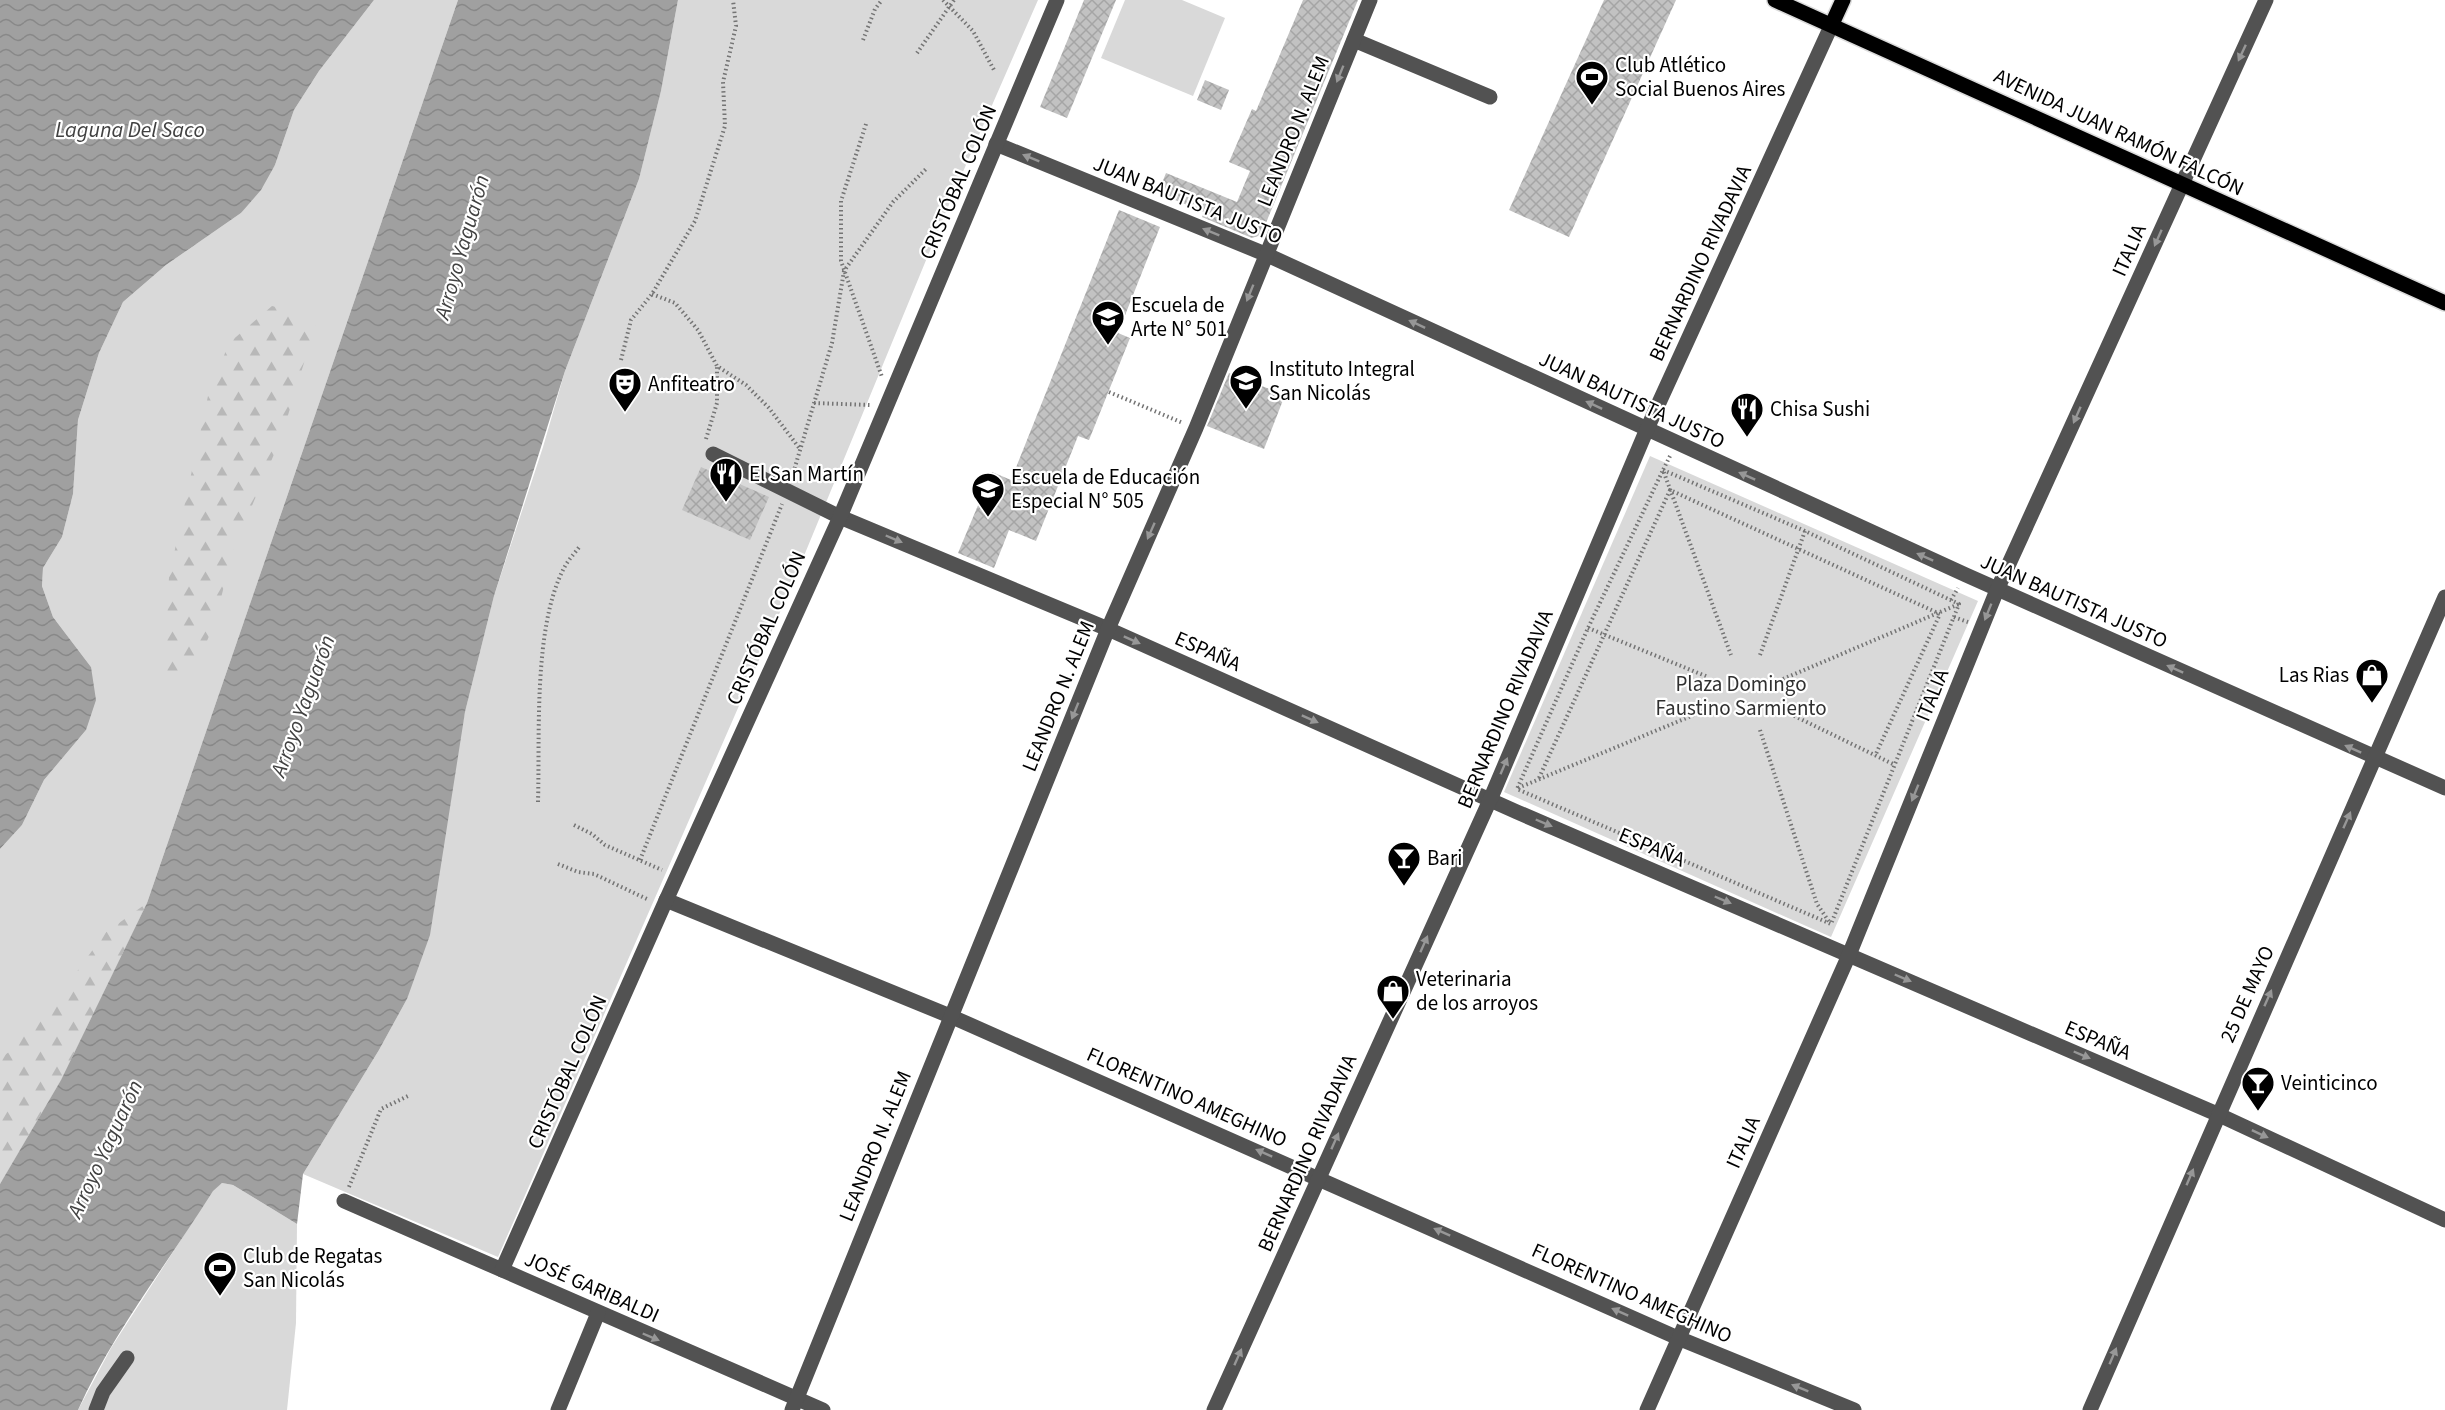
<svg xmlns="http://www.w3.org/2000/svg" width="2445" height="1410" font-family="'Source Sans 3',sans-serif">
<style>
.green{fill:#d9d9d9}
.forest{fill:url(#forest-firs)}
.water{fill:url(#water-waves)}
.building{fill:url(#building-cross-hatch)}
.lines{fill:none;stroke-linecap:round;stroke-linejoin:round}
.major-casing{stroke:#dbdbdb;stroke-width:18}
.path{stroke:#747474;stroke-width:4;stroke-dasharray:1.5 3;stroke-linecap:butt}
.minor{stroke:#525252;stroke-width:15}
.major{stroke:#000;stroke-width:15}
.oneway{fill:#979797}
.labels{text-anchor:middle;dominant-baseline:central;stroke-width:4.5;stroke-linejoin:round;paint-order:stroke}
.poi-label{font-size:21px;fill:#000;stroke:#fff;text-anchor:start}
.street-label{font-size:21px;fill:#000;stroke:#fff}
.park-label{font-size:21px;fill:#303030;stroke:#fff}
.water-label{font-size:22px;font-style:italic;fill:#414141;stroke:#fff}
</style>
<defs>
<pattern id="forest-firs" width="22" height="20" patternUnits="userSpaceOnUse" patternTransform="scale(1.5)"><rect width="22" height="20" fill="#d9d9d9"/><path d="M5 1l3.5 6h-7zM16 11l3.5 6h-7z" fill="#b8b8b8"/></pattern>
<pattern id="water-waves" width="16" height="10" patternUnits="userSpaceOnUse" patternTransform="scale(1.5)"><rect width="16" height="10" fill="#a0a0a0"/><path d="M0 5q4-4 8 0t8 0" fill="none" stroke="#888"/></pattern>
<pattern id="building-cross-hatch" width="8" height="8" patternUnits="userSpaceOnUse" patternTransform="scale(1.5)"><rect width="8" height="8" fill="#c2c2c2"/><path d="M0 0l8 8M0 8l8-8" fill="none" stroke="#a5a5a5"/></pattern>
</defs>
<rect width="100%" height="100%" fill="#fff"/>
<g class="green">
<polygon points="374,0 458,0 147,903 61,1080 0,1184 0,849 22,825 44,780 86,730 91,667 53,617 42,586 43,568 62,537 73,494 78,420 99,353 123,302 166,265 241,213 275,165 294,110 319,71"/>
<polygon points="678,0 1038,0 955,190 794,580 498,1257 303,1174 379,1050 407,999 465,712 494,596 543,447 565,371 639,179 661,91"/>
<polygon points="1125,0 1182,0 1225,18 1193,96 1101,58"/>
<polygon points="1650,456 1978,601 1831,937 1504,792"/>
<polygon points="222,1183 233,1185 297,1224 296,1323 287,1410 78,1410 111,1348 213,1190"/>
</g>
<g class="forest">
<polygon points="272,306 318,317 281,438 233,550 215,622 196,667 164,678 169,577 208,396 229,343"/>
<polygon points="147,903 61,1080 0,1184 0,1058 9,1052 44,1005 70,981 105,933"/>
</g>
<g class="water">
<polygon points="0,0 374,0 319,71 294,110 275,165 261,190 241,213 166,265 123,302 99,353 78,420 73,494 62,537 43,568 42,586 53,617 91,667 96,700 86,730 44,780 22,825 0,849"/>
<path d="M458,0H678L661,91L639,179L565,371L494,596L465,712L430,935L407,999L379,1050L303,1174L297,1224L233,1185L222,1183L213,1191C168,1263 113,1332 78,1410H0V1184L61,1080L147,903Z"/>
</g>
<g class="building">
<polygon points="1084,0 1116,0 1067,118 1040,107"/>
<polygon points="1303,0 1358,0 1261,235 1252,238 1202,217 1204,212 1158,193 1166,173 1237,202 1250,171 1229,162 1252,109 1256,111"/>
<polygon points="1604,0 1676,0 1569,237 1509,210"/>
<polygon points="1205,80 1229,90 1221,110 1197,100"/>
<polygon points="1119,210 1160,227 1118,333 1130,338 1089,440 1078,436 1036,541 1009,530 994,568 958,553 992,472 1011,480"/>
<polygon points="1229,373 1285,395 1264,449 1207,426"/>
<polygon points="701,467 769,497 750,540 682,510"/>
</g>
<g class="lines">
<g class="major-casing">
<g id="major">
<polyline points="1775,0 2445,303"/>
<polyline points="1832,24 1843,0"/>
</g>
</g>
<g class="path">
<polyline points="943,0 973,31 994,70"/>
<polyline points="863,40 875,9 882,0"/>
<polyline points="917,53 954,0"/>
<polyline points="866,124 841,201 841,261 882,377"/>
<polyline points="652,294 675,303 698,330 717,366 746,385 769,408 800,449"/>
<polyline points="621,360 631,320 652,294 695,221 725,126 723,82 736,26 733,0"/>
<polyline points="1109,392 1183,423"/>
<polyline points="814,403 870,405"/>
<polyline points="706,439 717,403 717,367"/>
<polyline points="1670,456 1663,470 1731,655"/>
<polygon points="1663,470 1805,531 1959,604 1831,924 1517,789 1588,628"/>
<polyline points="792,477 832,343 844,271 893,202 926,169"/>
<polyline points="1951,600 1958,588"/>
<polyline points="1954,617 1968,622"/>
<polyline points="1588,628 1708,677"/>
<polyline points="1760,655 1805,531"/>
<polyline points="1783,679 1959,604"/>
<polyline points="1782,710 1895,765"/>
<polyline points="1760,730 1817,904 1830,923"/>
<polyline points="1539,778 1670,490 1940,614 1875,756"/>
<polyline points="1518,788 1708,709"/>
<path d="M538,802C540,736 533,627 564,568C568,560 575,553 580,546"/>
<polyline points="574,825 592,834 605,845 662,870"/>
<polyline points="640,860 782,504"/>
<polyline points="558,864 578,872 594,874 649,900"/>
<polyline points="349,1187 381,1109 410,1095"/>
</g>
<g class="minor">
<polyline points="1354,40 1490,97"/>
<polyline points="996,144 1265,254 1966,575 2445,788"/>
<polyline points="713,454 840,517 1108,629 1517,812 2217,1114 2445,1220"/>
<polyline points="666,900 950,1016 1678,1338 1854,1410"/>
<polyline points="344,1201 823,1410"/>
<polyline points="502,1270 663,907 840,517 1057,0"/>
<polyline points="96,1410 103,1392 127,1358"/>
<polyline points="558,1410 598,1313"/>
<polyline points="792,1410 1108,629 1196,428 1370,0"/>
<polyline points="1214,1410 1490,800 1647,429 1832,24"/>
<polyline points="1647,1410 1849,955 1997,590 2266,0"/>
<polyline points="2090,1410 2445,597"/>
</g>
<use href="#major" class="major"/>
</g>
<defs><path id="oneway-solid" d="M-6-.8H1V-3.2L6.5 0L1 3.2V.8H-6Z" transform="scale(1.5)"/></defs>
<g class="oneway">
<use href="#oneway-solid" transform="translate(2242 53) rotate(115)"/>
<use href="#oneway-solid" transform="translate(1340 74) rotate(112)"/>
<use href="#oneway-solid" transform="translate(1031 158) rotate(-158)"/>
<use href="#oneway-solid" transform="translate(1211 232) rotate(-158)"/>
<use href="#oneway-solid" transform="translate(2158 238) rotate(114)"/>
<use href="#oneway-solid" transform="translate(1250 293) rotate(112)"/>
<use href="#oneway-solid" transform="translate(1417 324) rotate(-155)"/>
<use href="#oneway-solid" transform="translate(1594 405) rotate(-155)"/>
<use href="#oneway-solid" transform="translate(2077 415) rotate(114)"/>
<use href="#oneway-solid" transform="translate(1747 476) rotate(-156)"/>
<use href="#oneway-solid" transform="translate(1151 531) rotate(114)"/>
<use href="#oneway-solid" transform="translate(894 539) rotate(23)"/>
<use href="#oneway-solid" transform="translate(1925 557) rotate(-156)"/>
<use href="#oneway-solid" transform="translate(1988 612) rotate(112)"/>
<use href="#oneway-solid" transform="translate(1132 640) rotate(24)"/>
<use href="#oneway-solid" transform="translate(2175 669) rotate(-156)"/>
<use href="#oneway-solid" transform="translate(1075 711) rotate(112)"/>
<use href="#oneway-solid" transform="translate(1310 719) rotate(24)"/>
<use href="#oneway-solid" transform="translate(2353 749) rotate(-156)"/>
<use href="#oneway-solid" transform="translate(1504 766) rotate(-67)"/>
<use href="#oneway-solid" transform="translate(1915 793) rotate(112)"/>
<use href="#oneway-solid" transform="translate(2347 820) rotate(-66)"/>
<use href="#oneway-solid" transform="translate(1544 823) rotate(23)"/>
<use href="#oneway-solid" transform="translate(1723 900) rotate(23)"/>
<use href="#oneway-solid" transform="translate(1424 944) rotate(-66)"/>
<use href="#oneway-solid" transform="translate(1903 978) rotate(23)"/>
<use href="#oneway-solid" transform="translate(2268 998) rotate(-66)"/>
<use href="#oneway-solid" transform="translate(2082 1055) rotate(23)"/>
<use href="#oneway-solid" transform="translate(2260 1134) rotate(25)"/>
<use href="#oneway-solid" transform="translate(1335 1141) rotate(-66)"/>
<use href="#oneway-solid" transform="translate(1264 1153) rotate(-156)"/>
<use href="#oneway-solid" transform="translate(2190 1177) rotate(-67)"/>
<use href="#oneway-solid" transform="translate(1442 1232) rotate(-156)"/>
<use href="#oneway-solid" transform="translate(1620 1312) rotate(-156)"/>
<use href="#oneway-solid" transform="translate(651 1337) rotate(23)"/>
<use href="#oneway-solid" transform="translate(2113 1356) rotate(-67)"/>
<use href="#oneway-solid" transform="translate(1238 1357) rotate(-66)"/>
<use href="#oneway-solid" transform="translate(1800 1388) rotate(-158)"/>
</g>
<defs>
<g id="stadium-pin" transform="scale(1.725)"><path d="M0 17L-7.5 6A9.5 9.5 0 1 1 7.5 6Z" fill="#000" stroke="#fff"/><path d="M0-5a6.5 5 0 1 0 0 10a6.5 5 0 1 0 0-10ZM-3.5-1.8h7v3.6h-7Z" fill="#fff"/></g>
<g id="university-pin" transform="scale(1.725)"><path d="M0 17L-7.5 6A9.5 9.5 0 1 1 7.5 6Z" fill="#000" stroke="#fff"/><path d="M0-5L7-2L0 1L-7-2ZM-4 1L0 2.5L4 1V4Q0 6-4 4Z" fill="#fff"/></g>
<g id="school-pin" transform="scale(1.725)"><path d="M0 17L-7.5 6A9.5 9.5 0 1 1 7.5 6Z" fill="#000" stroke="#fff"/><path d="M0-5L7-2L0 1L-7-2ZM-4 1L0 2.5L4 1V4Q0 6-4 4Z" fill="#fff"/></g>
<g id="theatre-pin" transform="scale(1.725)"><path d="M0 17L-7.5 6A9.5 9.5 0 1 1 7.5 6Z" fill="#000" stroke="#fff"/><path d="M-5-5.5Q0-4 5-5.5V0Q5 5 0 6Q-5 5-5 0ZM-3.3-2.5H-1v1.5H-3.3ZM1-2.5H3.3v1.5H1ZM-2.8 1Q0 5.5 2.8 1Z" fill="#fff"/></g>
<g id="restaurant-pin" transform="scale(1.725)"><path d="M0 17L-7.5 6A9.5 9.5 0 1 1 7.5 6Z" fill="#000" stroke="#fff"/><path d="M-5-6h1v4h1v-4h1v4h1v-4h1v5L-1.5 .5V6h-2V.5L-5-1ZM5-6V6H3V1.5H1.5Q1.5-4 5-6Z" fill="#fff"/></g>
<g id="shop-pin" transform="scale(1.725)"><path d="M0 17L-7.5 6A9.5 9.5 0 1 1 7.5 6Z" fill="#000" stroke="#fff"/><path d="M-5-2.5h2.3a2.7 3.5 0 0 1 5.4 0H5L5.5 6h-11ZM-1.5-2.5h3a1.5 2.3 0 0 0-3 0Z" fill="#fff"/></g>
<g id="bar-pin" transform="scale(1.725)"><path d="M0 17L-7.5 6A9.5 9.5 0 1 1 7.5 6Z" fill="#000" stroke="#fff"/><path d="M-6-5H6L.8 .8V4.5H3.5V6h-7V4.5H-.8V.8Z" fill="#fff"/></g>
</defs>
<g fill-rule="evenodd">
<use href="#stadium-pin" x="1592" y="77"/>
<use href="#university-pin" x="1108" y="317"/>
<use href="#school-pin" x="1246" y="381"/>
<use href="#theatre-pin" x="625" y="384"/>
<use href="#restaurant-pin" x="1747" y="409"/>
<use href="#restaurant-pin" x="726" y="474"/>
<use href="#school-pin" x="988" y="489"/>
<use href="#shop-pin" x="2372" y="675"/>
<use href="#bar-pin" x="1404" y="858"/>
<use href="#shop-pin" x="1393" y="991"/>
<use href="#bar-pin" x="2258" y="1083"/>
<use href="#stadium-pin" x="220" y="1268"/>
</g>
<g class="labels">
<g class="poi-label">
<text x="1615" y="65">Club Atlético<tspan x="1615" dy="24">Social Buenos Aires</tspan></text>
<text x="1131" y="305">Escuela de<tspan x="1131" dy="24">Arte N° 501</tspan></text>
<text x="1269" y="369">Instituto Integral<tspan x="1269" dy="24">San Nicolás</tspan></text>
<text x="648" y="384">Anfiteatro</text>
<text x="1770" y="409">Chisa Sushi</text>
<text x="749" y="474">El San Martín</text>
<text x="1011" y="477">Escuela de Educación<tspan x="1011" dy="24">Especial N° 505</tspan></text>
<text x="2349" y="675" text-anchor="end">Las Rias</text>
<text x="1427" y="858">Bari</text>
<text x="1416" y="979">Veterinaria<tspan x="1416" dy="24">de los arroyos</tspan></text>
<text x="2281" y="1083">Veinticinco</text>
<text x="243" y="1256">Club de Regatas<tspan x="243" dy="24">San Nicolás</tspan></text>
</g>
<g class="street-label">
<text transform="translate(1293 131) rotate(-68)">LEANDRO N. ALEM</text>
<text transform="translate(2119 132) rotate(25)">AVENIDA JUAN RAMÓN FALCÓN</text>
<text transform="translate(958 182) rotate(-67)">CRISTÓBAL COLÓN</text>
<text transform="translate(1188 200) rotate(22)">JUAN BAUTISTA JUSTO</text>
<text transform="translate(2129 250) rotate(-66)">ITALIA</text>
<text transform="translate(1700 263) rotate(-65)">BERNARDINO RIVADAVIA</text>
<text transform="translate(1632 400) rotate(25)">JUAN BAUTISTA JUSTO</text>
<text transform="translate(2074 601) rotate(24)">JUAN BAUTISTA JUSTO</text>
<text transform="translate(766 628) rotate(-66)">CRISTÓBAL COLÓN</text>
<text transform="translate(1208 651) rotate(24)">ESPAÑA</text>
<text transform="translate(1932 695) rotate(-68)">ITALIA</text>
<text transform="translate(1058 696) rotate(-68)">LEANDRO N. ALEM</text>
<text transform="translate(1505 709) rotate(-67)">BERNARDINO RIVADAVIA</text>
<text transform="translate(1652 847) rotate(23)">ESPAÑA</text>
<text transform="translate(2247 994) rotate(-66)">25 DE MAYO</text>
<text transform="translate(2098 1040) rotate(23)">ESPAÑA</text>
<text transform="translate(567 1072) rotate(-66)">CRISTÓBAL COLÓN</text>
<text transform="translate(1187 1097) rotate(24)">FLORENTINO AMEGHINO</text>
<text transform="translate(1743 1142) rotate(-66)">ITALIA</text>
<text transform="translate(875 1146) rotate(-68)">LEANDRO N. ALEM</text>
<text transform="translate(1307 1153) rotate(-66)">BERNARDINO RIVADAVIA</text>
<text transform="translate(592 1287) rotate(24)">JOSÉ GARIBALDI</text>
<text transform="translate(1632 1293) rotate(24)">FLORENTINO AMEGHINO</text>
</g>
<g class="park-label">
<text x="1741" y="684">Plaza Domingo<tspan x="1741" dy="24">Faustino Sarmiento</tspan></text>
</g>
<g class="water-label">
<text x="130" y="130">Laguna Del Saco</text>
<text transform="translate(462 247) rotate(-74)">Arroyo Yaguarón</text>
<text transform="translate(303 706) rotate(-70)">Arroyo Yaguarón</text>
<text transform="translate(105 1149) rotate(-65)">Arroyo Yaguarón</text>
</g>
</g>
</svg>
